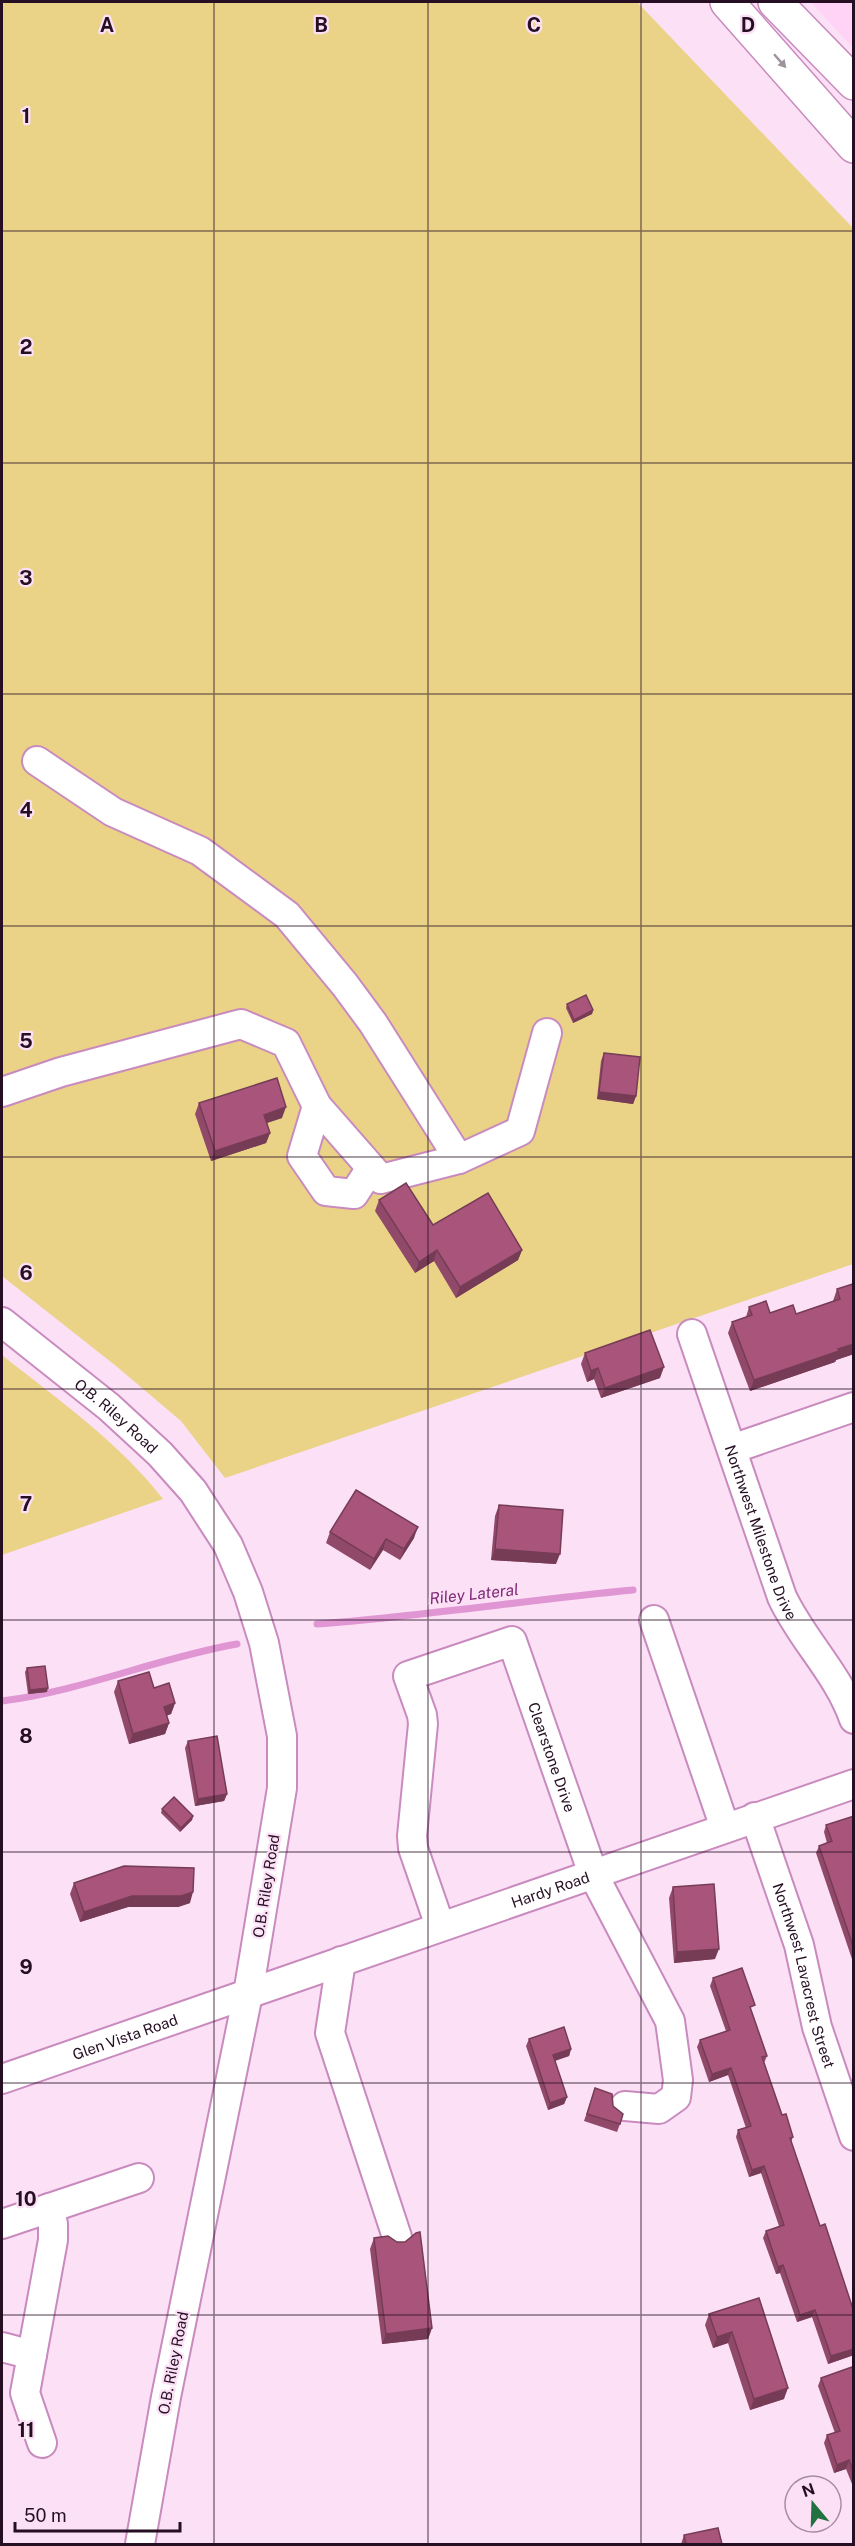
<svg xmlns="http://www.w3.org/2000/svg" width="855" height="2546" font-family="'Public Sans',sans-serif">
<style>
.built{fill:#fed3f6}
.green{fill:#ead387}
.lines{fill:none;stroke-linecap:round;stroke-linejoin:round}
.stream{stroke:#e096d3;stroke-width:7}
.minor-casing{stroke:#c98bbe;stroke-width:32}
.highway-casing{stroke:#c98bbe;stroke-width:36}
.minor{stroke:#fff;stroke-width:28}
.highway{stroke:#fff;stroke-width:33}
.wall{fill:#91496a}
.shaded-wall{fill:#763c56}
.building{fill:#a9557b;stroke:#763c56;stroke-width:1.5}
.oneway{fill:#9d939c}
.grid{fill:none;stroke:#260f23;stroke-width:1.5;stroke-opacity:0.55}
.labels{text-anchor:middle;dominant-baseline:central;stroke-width:4.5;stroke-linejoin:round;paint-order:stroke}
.street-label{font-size:15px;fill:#260f23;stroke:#fbe0f6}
.water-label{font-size:16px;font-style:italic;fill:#7f2975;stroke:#fbe0f6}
.grid-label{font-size:20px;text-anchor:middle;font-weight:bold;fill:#260f23;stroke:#fbe0f6;stroke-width:4.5;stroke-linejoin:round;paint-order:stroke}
</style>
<rect width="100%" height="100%" fill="#fbe0f6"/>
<polygon class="built" points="811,2 853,2 853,48"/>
<g class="green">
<polygon points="2,2 637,2 853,228 853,1264 225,1478 181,1421 116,1366 2,1276"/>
<path d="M2,1355C58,1400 119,1442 163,1499L2,1555Z"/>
</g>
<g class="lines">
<g class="stream">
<path d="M317,1624C423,1616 528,1600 633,1590"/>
<path d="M2,1701C82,1691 157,1658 237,1644"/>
</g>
<g class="minor-casing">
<g id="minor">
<polyline points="37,761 113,812 200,851 287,915 345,985 373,1023 459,1159"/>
<polyline points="2,1092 61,1072 241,1024 286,1043 317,1106 381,1179 459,1159 520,1131 547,1033"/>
<polyline points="317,1106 302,1156 326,1191 354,1194 371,1168"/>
<path id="s1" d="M2,1322L109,1407L160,1454L193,1491L228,1545L248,1592L264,1643L282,1736V1788L248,1994L166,2397L140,2544"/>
<path id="s2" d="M692,1334L782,1597C802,1640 838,1673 854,1719"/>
<polyline points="732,1449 854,1407"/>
<polyline points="654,1620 725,1828"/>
<path id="s3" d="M755,1817L799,1945L817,2027L854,2136"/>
<path id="s4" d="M440,1926L413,1848L412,1836L423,1724L422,1715L408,1676L512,1641L593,1874L670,2021L678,2080L676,2097L659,2109L625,2106"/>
<polyline points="341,1961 330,2033 397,2237"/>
<path id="s5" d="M2,2079L854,1784"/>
<polyline points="2,2224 139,2178"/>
<polyline points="2,2347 32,2355"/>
<polyline points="42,2443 25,2393 53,2240 53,2224 49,2208"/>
</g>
</g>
<g class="highway-casing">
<g id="highway">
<polyline points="727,2 854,146"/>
<polyline points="775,2 854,83"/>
</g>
</g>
<use href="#minor" class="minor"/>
<use href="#highway" class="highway"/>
</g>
<g class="wall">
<polygon points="567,1004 593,1010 592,1014 573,1023 566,1008"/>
<polygon points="604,1053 636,1096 633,1104 597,1099 601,1061"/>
<polygon points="199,1103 282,1118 267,1123 270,1133 266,1143 211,1161 195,1114"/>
<polygon points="379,1200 433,1225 522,1250 518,1260 456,1298 434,1261 415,1273 375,1211"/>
<polygon points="854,1286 854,1354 836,1360 835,1362 750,1391 728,1333 732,1322 746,1317 749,1307 770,1313 796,1314 833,1301 837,1289"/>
<polygon points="585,1353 660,1378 601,1398 594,1379 587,1382 581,1364"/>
<polygon points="499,1505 556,1564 491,1560 495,1516"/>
<polygon points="330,1532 414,1538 400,1560 383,1550 370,1570 326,1543"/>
<polygon points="27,1668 47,1692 28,1694 25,1672"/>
<polygon points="118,1681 154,1688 175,1703 171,1714 166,1716 169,1723 165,1734 129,1744 114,1692"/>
<polygon points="188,1741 227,1794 224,1801 195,1806 185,1748"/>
<polygon points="162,1809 193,1816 192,1820 180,1832 161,1813"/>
<polygon points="854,1816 854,1965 816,1853 819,1846 827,1843 824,1832 826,1825"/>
<polygon points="74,1883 190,1903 178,1907 128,1907 80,1922 70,1894"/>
<polygon points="673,1887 715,1959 674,1963 669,1898"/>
<polygon points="713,1978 752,2012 767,2056 764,2063 782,2115 793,2137 791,2142 820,2226 854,2312 854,2355 828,2364 812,2317 797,2322 780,2273 776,2274 763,2238 766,2231 779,2226 761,2173 749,2177 736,2137 738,2130 746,2128 728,2075 709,2082 697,2047 700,2040 726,2031 710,1986"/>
<polygon points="529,2039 571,2049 569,2056 555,2061 567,2097 564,2104 548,2110 526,2046"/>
<polygon points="595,2088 620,2124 617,2132 584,2121"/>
<polygon points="374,2238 397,2242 432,2328 428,2339 382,2344 370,2249"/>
<polygon points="759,2298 784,2399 750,2410 728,2343 713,2348 705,2325 709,2314"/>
<polygon points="854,2373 854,2489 846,2469 834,2473 824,2443 827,2435 835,2433 818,2386 821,2378"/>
<polygon points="684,2535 686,2544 681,2544"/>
</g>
<g class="shaded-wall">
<polygon points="593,1010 592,1014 573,1023 574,1020"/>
<polygon points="599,1092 636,1096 633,1104 597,1099"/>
<polygon points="286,1107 282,1118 260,1125 264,1115"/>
<polygon points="270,1133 266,1143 211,1161 215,1151"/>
<polygon points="437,1250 434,1261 415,1273 419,1262"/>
<polygon points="522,1250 518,1260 456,1298 460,1287"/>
<polygon points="854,1344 854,1354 836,1360 835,1362 750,1391 754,1380"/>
<polygon points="664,1367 660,1378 601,1398 605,1388"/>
<polygon points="598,1368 594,1379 587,1382 591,1371"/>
<polygon points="418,1527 414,1538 400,1560 404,1549"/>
<polygon points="386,1539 383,1550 370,1570 374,1559"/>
<polygon points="495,1549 560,1554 556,1564 491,1560"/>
<polygon points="48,1688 47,1692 28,1694 30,1690"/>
<polygon points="175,1703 171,1714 160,1718 164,1707"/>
<polygon points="169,1723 165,1734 129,1744 133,1734"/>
<polygon points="227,1794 224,1801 195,1806 198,1799"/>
<polygon points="193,1816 192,1820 180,1832 181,1828"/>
<polygon points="193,1892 190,1903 178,1907 128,1907 80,1922 84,1912 132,1896"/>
<polygon points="719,1949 715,1959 674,1963 677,1952"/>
<polygon points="571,2049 569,2056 550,2062 553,2055"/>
<polygon points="731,2068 728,2075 709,2082 712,2074"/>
<polygon points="567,2097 564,2104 548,2110 550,2103"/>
<polygon points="764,2166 761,2173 749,2177 752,2170"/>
<polygon points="783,2265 780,2273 776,2274 778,2267"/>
<polygon points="815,2310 812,2317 797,2322 800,2315"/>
<polygon points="432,2328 428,2339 382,2344 386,2334"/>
<polygon points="732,2332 728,2343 713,2348 717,2337"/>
<polygon points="854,2349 854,2355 828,2364 831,2356"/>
<polygon points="788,2388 784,2399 750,2410 754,2399"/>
<polygon points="849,2460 846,2469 834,2473 837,2465"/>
</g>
<g class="building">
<polygon points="586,995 593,1010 574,1020 567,1004"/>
<polygon points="604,1053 640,1057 636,1096 599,1092"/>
<polygon points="277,1078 286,1107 264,1115 270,1133 215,1151 199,1103"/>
<polygon points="406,1183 433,1225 488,1193 522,1250 460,1287 437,1250 419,1262 379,1200"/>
<polygon points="853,1284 854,1286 854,1344 838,1349 839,1351 754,1380 732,1322 752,1315 749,1307 766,1301 770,1313 793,1305 796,1314 840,1299 837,1289"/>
<polygon points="650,1330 664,1367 605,1388 598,1368 591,1371 585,1353"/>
<polygon points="356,1490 418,1527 404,1549 386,1539 374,1559 330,1532"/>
<polygon points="499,1505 563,1510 560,1554 495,1549"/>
<polygon points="45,1666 48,1688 30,1690 27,1668"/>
<polygon points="149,1672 154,1688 169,1683 175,1703 164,1707 169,1723 133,1734 118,1681"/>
<polygon points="217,1736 227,1794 198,1799 188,1741"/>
<polygon points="174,1797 193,1816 181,1828 162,1809"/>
<polygon points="854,1816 854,1949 819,1846 832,1841 826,1825"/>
<polygon points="124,1866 194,1868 193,1892 181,1896 132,1896 84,1912 74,1883"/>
<polygon points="714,1884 719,1949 677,1952 673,1887"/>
<polygon points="742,1968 755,2005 750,2007 767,2056 762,2057 782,2115 786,2114 793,2137 790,2138 820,2226 825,2224 854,2312 854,2349 831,2356 815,2310 800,2315 783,2265 778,2267 766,2231 784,2225 764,2166 752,2170 738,2130 751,2126 731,2068 712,2074 700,2040 730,2030 713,1978"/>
<polygon points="564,2027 571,2049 553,2055 567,2097 550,2103 529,2039"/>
<polygon points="595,2088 612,2094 613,2106 623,2114 620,2124 587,2114"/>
<polygon points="420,2232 432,2328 386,2334 374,2238 388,2236 397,2242 405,2242 416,2233"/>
<polygon points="759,2298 788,2388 754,2399 732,2332 717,2337 709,2314"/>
<polygon points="852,2367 854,2373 854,2473 849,2460 837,2465 827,2435 840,2431 821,2378"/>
<polygon points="718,2528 722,2544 686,2544 684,2535"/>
</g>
<defs><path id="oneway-solid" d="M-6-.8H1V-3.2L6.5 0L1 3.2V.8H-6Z" transform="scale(1.5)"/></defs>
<use class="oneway" href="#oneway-solid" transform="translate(780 61) rotate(49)"/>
<path class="grid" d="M214,2V2544M428,2V2544M641,2V2544M2,231H854M2,463H854M2,694H854M2,926H854M2,1157H854M2,1389H854M2,1620H854M2,1852H854M2,2083H854M2,2315H854"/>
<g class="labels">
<g class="street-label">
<text stroke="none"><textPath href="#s1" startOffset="148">O.B. Riley Road</textPath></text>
<text stroke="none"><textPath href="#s2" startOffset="210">Northwest Milestone Drive</textPath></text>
<text stroke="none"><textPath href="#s4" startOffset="490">Clearstone Drive</textPath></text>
<text transform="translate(266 1886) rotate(-81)">O.B. Riley Road</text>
<text stroke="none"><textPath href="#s5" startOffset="580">Hardy Road</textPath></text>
<text stroke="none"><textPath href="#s3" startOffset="166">Northwest Lavacrest Street</textPath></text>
<text stroke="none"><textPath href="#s5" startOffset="130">Glen Vista Road</textPath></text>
<text transform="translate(173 2363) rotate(-79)">O.B. Riley Road</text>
</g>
<g class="water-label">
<text transform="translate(474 1594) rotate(-6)">Riley Lateral</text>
</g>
</g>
<g class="grid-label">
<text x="107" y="32">A</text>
<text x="321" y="32">B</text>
<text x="534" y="32">C</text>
<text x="748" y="32">D</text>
<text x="26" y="123">1</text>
<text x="26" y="354">2</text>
<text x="26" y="585">3</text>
<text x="26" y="817">4</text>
<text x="26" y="1048">5</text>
<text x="26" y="1280">6</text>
<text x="26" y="1511">7</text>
<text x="26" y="1743">8</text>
<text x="26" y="1974">9</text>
<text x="26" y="2206">10</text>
<text x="26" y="2437">11</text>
</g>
<rect width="855" height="2546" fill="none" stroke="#260f23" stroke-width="6"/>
<g transform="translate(813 2504) rotate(341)"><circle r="28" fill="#fbe0f6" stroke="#a68ca2" stroke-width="1.5"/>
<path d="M0-4.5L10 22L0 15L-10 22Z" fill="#217141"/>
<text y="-9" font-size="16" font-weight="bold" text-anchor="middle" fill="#260f23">N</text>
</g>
<path d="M15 2522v9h165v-9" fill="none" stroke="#260f23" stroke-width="3"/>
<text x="24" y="2522" font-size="18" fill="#260f23" stroke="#fbe0f6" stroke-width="4.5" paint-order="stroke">50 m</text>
</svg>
